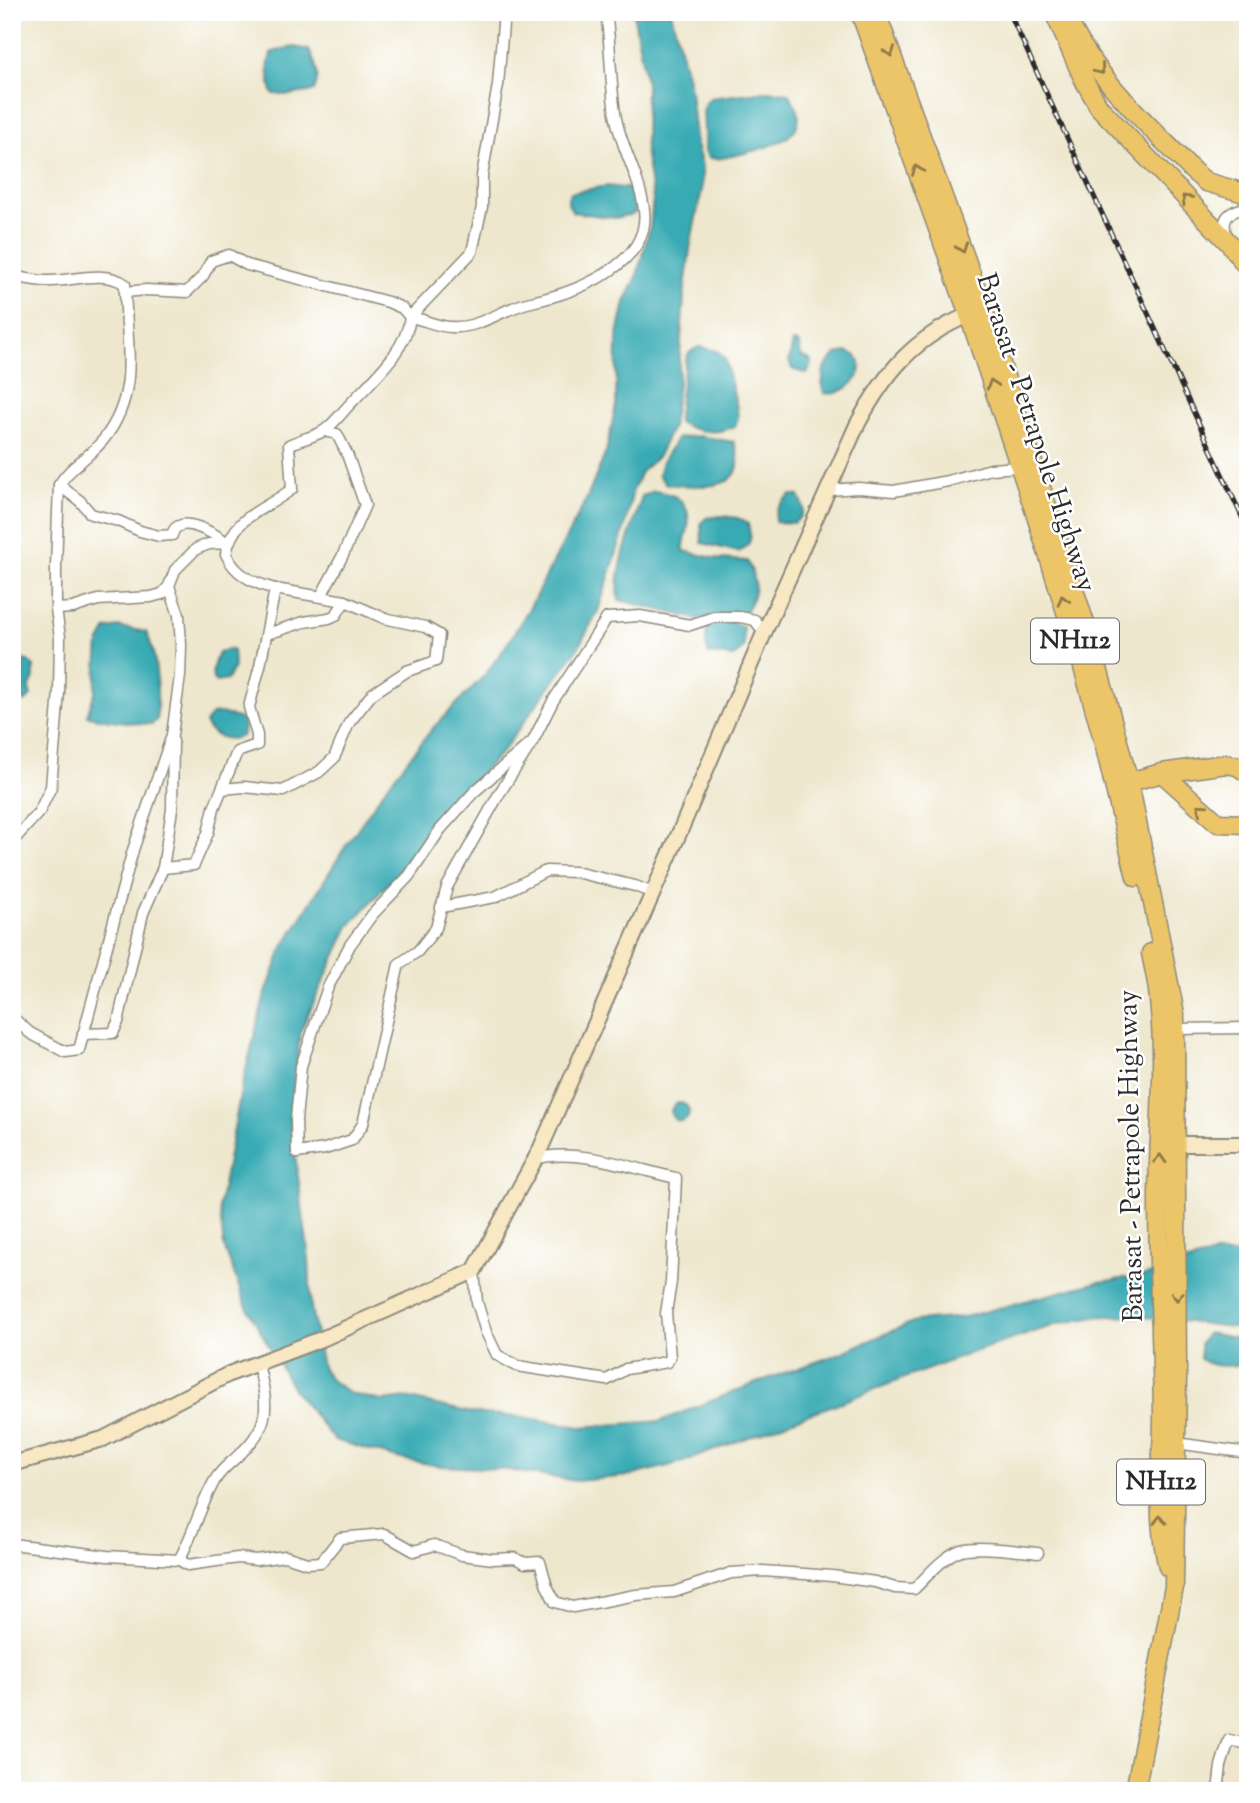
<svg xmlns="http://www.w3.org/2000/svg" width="1260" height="1803" font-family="'Sorts Mill Goudy',serif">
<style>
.water{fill:#39aab4;stroke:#326a70;stroke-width:2}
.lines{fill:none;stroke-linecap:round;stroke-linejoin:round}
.street-casing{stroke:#8c897c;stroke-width:13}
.secondary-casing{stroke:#8c897c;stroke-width:18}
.highway-casing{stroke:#8c897c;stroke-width:21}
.street{stroke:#fff;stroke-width:10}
.secondary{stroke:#f8e8c3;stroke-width:14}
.highway{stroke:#edc569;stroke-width:18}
.rail-casing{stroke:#2b2b2b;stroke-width:5}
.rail{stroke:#fff;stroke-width:2.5;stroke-dasharray:8;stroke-linecap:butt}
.oneway{stroke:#8c784a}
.labels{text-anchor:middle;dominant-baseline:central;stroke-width:5;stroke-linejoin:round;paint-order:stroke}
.shield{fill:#fff;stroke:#6b6b6b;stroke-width:2}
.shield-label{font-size:26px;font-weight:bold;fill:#2b2b2b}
.street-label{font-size:28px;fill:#2b2b2b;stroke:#fff}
</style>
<rect width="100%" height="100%" fill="#fff"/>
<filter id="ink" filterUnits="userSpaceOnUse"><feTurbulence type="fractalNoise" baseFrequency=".0143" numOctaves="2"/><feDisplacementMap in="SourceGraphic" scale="14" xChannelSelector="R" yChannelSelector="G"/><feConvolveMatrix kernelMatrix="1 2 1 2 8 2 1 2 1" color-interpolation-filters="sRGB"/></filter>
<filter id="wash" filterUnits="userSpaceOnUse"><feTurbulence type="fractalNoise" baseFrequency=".00686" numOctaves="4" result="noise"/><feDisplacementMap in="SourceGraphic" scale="28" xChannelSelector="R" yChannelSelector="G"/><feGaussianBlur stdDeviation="1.57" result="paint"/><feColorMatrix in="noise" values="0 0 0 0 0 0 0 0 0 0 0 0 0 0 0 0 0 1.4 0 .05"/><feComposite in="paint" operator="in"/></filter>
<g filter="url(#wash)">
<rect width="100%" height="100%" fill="#eee7cd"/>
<g class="water">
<polygon points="633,12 671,12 689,83 696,145 702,166 702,190 691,241 684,296 678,384 672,427 658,456 641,472 633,490 624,530 598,611 578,648 502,752 451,804 407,863 349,926 301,1030 294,1080 291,1124 309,1258 311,1307 322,1367 331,1380 351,1394 383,1401 406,1398 472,1413 524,1417 580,1427 661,1421 761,1381 836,1355 915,1321 964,1317 1098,1282 1144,1276 1214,1254 1248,1254 1248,1329 1146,1317 1101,1316 1058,1324 971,1353 683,1462 630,1476 576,1481 501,1469 439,1466 401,1459 334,1440 293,1389 246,1305 224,1247 219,1206 242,1086 263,1001 282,949 345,847 387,786 433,728 484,676 510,640 531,605 587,498 606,452 616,405 617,339 625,302 636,279 650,227 653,199 645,150 646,83"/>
<path d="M294,47L309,50C316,64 321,77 314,91L288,95L274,94L272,92C269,78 266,65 272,52Z"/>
<path d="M768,91L788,93C820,134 773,147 741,154C730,156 717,161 708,157L705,151L703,107L710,98Z"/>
<path d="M606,186L633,189L637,206L634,214L615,218L573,212C568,205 566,200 570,193Z"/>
<polygon points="793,342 799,343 801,356 810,360 812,364 807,374 792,369 789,361"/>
<path d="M700,347L717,351L725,358L737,408L738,418L735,426C718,435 694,432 678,422C677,417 685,360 687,356C690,351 694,349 700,347Z"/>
<path d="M847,352L855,355L860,362L859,376C851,387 838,396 824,393L822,388L824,368L836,354Z"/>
<path d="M699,436L734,442C754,494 700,487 666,484L658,475L662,462L677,438Z"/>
<path d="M654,491C678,494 691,502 688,528C686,537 683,543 684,551L718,559L747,561C759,582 756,593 745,613L696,619L619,600C614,568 633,527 642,496Z"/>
<path d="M791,495L799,496C806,508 805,514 794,523L775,522C774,510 781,502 791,495Z"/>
<path d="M722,516L738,518L748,524C752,539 752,545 738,552L702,543L701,524L706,518Z"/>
<polygon points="727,620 743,627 744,647 734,657 709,654 706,645 707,626"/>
<path d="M119,627L146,632C159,658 157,691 157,719L152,724C140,724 94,719 87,715L95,692L99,643L107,629Z"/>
<path d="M227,649L233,650L234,667L227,680L216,682L213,679C211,670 214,661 219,653Z"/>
<polygon points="12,659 28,661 34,667 34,678 29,689 31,696 25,702 12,693"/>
<path d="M221,713L244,720L243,735C230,743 211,737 205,723L212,714Z"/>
<circle cx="680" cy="1112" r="9"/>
<path d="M1207,1333L1248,1340V1363C1233,1367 1212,1368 1200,1359V1345Z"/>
</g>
</g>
<g filter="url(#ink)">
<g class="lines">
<g class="street-casing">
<g id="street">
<path d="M504,12L498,85L482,176V207L472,252L410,317C423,319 438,327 451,327C480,329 503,308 531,302C574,293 651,265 644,210C640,176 620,147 615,113C610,80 611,46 606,12"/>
<path d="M1227,237C1220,218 1229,210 1248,208"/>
<path d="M12,276C23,278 35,281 46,281C70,282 103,269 125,284C125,340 142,391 104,439C90,457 70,466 59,485L56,567V609L60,637L59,692L51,787L39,812L12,842"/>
<path d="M125,292L146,290L187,292L203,276L211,261L229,255L247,265L388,302L402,308L410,317C407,350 373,379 352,402C343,411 335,423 325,430C315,437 300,439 289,445L292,489C264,511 233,515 226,554C235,575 254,583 275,589"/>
<path d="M59,485L80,501L91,514L118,521L140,531L159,536L172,535C178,511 216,535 228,543"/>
<polyline points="829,490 858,488 894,491 948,481 991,469 1019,467"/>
<polyline points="321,596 343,555 365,505 347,454 337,434 324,431"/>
<polyline points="56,609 73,608 98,600 151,597 162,594 169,586 175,570 196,549 209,544 228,543"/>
<polyline points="267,634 304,622 329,618 336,615 345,601"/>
<polyline points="533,741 474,792 440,830 409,876 372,915 350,945 328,987 301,1066 296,1120 297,1153 325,1149 352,1140 363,1124 399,964 418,951 436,928 447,887 499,794 533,741 553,701 607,618 640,616 690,625 714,617 740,617 755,620 764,633"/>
<polyline points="163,868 194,865 208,833 214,808 237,752 257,745 257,735 249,707 260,666 275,589 345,601 384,618 425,627 439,635 436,661 407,671 372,694 349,723 334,758 319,772 283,791 244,787 222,789"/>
<polyline points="441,907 495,897 546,871 575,872 635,886 653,893"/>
<polyline points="12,1017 30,1033 65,1052 79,1050 133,850 172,735 180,676 181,645 179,615 169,586"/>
<polyline points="1175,1029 1248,1028"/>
<polyline points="83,1034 113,1033 118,1022 143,913 163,868 172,809 173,741"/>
<path d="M474,1271L477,1302L486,1332L497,1355L517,1366L607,1380L626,1369L667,1362L670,1357L666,1313L671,1282L676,1178C634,1169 577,1147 535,1159"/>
<polyline points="1176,1443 1248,1453"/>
<path d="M12,1544L107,1556L179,1560C193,1535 200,1506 215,1480C222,1468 231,1463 241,1453C273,1423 267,1402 258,1364"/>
<path d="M179,1560L188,1565L238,1558L256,1560L285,1556L307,1563L321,1562L340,1538L384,1534L414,1551L434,1545L462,1555L493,1559L515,1558L525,1563L540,1562L547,1586L555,1602L573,1607L636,1595L674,1592L731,1573L763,1571L832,1576L875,1582L895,1588L914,1589C927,1577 943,1556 961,1550C978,1545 1019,1551 1038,1553"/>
<polyline points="1218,1791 1221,1766 1229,1740 1248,1744"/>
</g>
</g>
<g class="secondary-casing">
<g id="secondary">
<polyline points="1176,1144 1248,1144"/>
<path d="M12,1464L103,1439L229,1374L324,1338L474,1271L539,1152L681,829L764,633L857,425C884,374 914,337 969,315"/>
</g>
</g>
<g class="highway-casing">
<g id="highway">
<polyline points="860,12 969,315 1033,506 1081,660 1103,739 1136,877"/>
<polyline points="876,12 978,293 1090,639 1129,782 1175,1014 1177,1376 1174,1587 1135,1791"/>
<polyline points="1054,12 1084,80 1099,107 1230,244 1248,268"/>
<path d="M1072,28C1099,82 1152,128 1194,172L1206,182L1248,194"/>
<polyline points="1162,773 1218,823 1248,824"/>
<polyline points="1129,782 1162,773 1226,764 1237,766 1248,773"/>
<path d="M1151,953C1154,968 1158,984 1159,1000C1166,1065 1159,1131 1158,1196C1158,1269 1162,1341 1163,1414C1163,1465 1155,1516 1168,1567"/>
</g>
</g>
<use href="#street" class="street"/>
<use href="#secondary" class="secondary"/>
<use href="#highway" class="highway"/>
<g class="rail-casing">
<polyline id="rail" points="1009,12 1248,530"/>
</g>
<use href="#rail" class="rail"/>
</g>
<defs><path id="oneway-chevron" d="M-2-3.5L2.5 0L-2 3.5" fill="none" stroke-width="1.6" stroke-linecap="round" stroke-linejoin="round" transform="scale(1.75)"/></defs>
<g class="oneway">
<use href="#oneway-chevron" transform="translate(890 52) rotate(70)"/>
<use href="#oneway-chevron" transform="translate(1100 70) rotate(50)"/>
<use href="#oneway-chevron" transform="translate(917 170) rotate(-110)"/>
<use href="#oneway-chevron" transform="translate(1186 199) rotate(-134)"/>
<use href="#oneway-chevron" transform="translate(962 248) rotate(70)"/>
<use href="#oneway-chevron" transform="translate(992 384) rotate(-108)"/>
<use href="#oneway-chevron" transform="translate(1063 600) rotate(-107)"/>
<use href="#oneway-chevron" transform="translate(1201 808) rotate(-138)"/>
<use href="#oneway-chevron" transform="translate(1160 1159) rotate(-87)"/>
<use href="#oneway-chevron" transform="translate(1177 1296) rotate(90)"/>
<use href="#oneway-chevron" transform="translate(1160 1520) rotate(-91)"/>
</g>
</g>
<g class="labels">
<g class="shield">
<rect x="1031" y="618.5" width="88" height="45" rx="5"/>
<rect x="1117" y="1459.5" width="88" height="45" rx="5"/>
</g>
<g class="shield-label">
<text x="1075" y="641">NH112</text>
<text x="1161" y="1482">NH112</text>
</g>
<g class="street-label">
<text transform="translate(1035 433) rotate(72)">Barasat - Petrapole Highway</text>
<text transform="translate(1132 1156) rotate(-91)">Barasat - Petrapole Highway</text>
</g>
</g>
<rect width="1260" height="1803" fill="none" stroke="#fff" stroke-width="42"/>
</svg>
